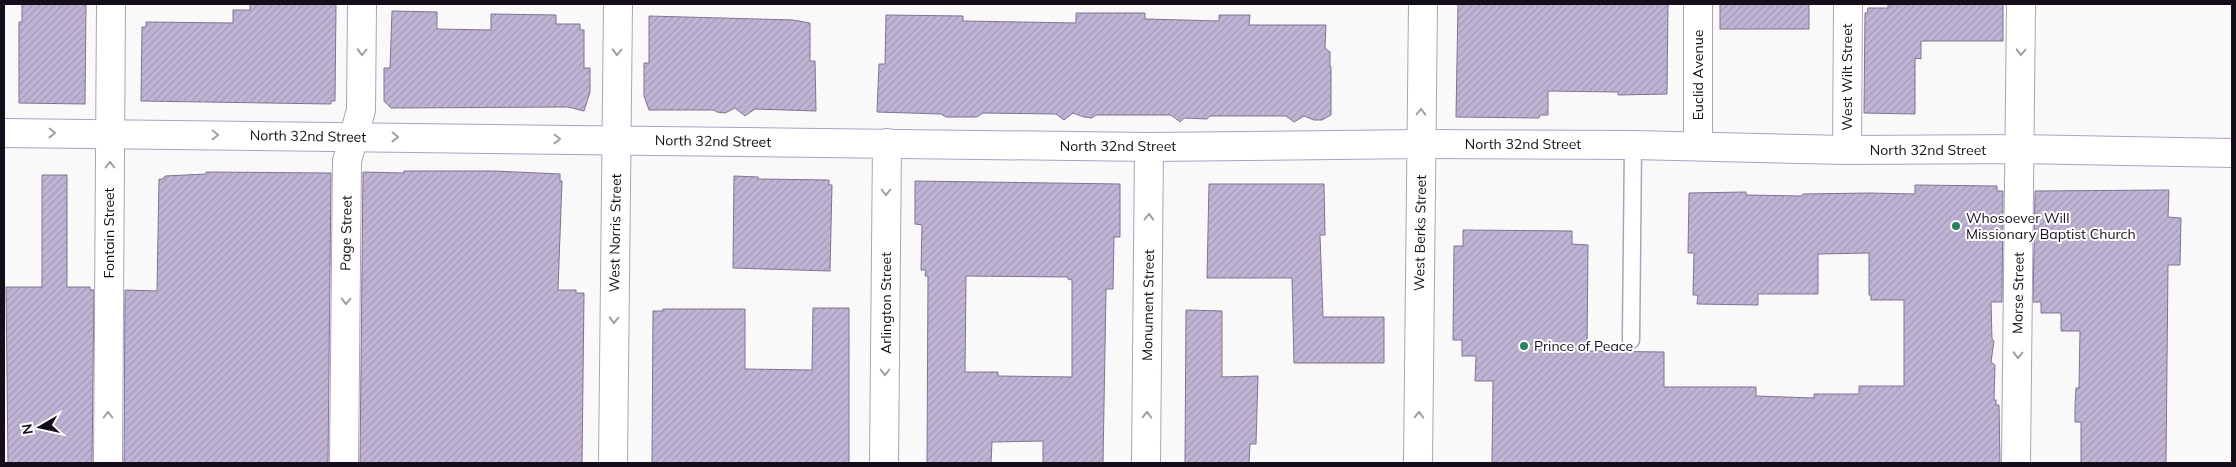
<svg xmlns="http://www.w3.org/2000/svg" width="2236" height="467" font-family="Mulish,sans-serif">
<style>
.building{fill:url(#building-hatch);stroke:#7f7493;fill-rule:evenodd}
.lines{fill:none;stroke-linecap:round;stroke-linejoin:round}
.service-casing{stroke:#ada1c3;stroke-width:19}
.minor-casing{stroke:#ada1c3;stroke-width:30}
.service{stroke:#fff;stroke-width:16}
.minor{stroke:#fff;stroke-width:28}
.oneway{stroke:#a19fa3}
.poi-dot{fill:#21855f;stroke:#fff;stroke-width:2}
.labels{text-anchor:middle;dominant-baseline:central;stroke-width:4;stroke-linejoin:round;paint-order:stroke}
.street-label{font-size:14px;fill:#130e1a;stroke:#fff}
.poi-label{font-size:14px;fill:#130e1a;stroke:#fff;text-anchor:start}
</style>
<defs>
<pattern id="building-hatch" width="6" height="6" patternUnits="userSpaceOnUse" patternTransform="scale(1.25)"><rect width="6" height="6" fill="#c0b4d5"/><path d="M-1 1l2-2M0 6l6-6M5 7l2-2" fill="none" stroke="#a49ab6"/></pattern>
</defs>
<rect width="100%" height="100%" fill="#f9f9f9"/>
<g class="building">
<polygon points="22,4 86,4 85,104 19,103 19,22 22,22"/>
<polygon points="250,4 336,4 335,101 331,101 331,104 141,101 142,27 146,27 146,22 233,23 233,10 250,10"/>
<polygon points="1458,4 1668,4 1667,94 1618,95 1618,92 1548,91 1548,115 1540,115 1539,118 1456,117"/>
<rect x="1720" y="4" width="89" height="25"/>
<polygon points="1888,4 2003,4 2003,41 1921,41 1921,59 1915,58 1915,114 1864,113 1865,13 1867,13 1868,8 1888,8"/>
<polygon points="392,11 437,12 437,29 491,30 491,14 556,15 556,24 580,24 580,30 584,30 584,68 590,68 590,92 584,111 568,107 391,108 384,101 384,68 390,68"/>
<polygon points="1076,13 1145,13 1145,19 1219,21 1219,15 1250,15 1249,25 1326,25 1325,48 1330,52 1330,67 1331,67 1331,115 1322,120 1314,120 1304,116 1294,122 1286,116 1210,116 1207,119 1184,118 1180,122 1171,115 1096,115 1092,118 1084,117 1073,113 1064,120 1056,114 983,113 977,117 946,117 941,114 877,112 879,64 885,64 886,15 963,16 963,21 1076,23"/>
<polygon points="649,16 793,20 810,23 810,61 815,61 816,111 755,109 745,116 735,108 725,113 717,112 714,110 649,110 644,96 644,63 649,63"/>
<polygon points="404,171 494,171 560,174 560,181 562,181 558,290 576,290 576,293 584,293 582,463 360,463 363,172 404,173"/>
<polygon points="206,172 331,173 328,463 124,463 125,290 157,291 159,179 163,179 165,176 206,174"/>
<polygon points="42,175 67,175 67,287 90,287 90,290 94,290 92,463 8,463 6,287 42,287"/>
<polygon points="734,176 758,177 758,179 829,180 829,185 832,185 830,271 733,268"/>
<path d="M915,181L1120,184V237H1114L1113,289H1106L1103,463H1043V441L992,442L991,463H927L928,276H925L926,270H921L922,225L915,224ZM966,276L1068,277V279L1072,280V377L998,376V372H965Z"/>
<polygon points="1209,184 1324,184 1325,235 1320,235 1323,317 1384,317 1384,363 1294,363 1292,278 1207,278"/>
<polygon points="1915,185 1997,186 1997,191 2003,191 2002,302 1991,302 1992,339 1994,341 1991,362 1995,365 1994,400 1996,400 1996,405 1999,405 2000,463 1492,463 1493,381 1475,381 1476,356 1462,356 1462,340 1453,340 1454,246 1463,246 1463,230 1572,231 1572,244 1588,245 1587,351 1664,352 1664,387 1756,387 1756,396 1814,398 1814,394 1859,394 1859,386 1904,386 1904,300 1871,300 1871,295 1869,295 1869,253 1818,254 1818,294 1758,294 1758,305 1697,304 1698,295 1693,295 1694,253 1688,253 1689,193 1746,192 1746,195 1802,196 1803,194 1869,193 1915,194"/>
<polygon points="2169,190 2168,217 2181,218 2180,265 2168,265 2166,463 2081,463 2081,422 2075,422 2075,405 2076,388 2079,388 2080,331 2061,331 2061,313 2041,313 2041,302 2033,302 2035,191"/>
<polygon points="813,308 849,308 849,463 652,463 653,311 663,311 663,309 745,309 745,369 812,370"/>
<polygon points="1186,310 1222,311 1222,377 1258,376 1256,444 1250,444 1249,463 1185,463"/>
</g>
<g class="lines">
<g class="service-casing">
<polyline id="service" points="1631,340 1633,145"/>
</g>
<g class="minor-casing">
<g id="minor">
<polyline points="4,133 1149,147 1421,144 1633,145 1847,150 2020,149 2232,153"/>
<polyline points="1698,145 1698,4"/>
<polyline points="1847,150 1848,4"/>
<polyline points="108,463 111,4"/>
<polyline points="344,463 347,161 361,110 362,4"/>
<polyline points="613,463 618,4"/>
<polyline points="884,463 887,143"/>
<polyline points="1146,463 1149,147"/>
<polyline points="1418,463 1423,4"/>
<polyline points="2016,463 2021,4"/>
</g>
</g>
<use href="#service" class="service"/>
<use href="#minor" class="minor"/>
</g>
<defs><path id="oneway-chevron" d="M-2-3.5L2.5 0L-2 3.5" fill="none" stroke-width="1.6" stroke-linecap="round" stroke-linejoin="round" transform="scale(1.25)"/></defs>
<g class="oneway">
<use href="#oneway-chevron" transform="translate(362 52) rotate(91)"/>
<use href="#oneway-chevron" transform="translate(617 52) rotate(91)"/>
<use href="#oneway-chevron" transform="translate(2021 52) rotate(91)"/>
<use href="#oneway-chevron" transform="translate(1421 112) rotate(-89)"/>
<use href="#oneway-chevron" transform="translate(52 133) rotate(1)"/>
<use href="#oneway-chevron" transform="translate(215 135) rotate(1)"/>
<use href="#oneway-chevron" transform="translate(395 137) rotate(1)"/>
<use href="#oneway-chevron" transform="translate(557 139) rotate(1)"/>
<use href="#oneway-chevron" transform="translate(110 165) rotate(-90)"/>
<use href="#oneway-chevron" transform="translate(886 192) rotate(90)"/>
<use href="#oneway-chevron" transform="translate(1149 217) rotate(-89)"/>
<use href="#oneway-chevron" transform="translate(346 301) rotate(91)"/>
<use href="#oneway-chevron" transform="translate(614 320) rotate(91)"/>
<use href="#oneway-chevron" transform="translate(2018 355) rotate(91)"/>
<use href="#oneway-chevron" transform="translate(885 372) rotate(90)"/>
<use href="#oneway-chevron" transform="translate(108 415) rotate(-90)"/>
<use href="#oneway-chevron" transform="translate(1147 415) rotate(-89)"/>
<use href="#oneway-chevron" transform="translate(1419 415) rotate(-89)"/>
</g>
<g class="poi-dot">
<circle cx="1956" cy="226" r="5"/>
<circle cx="1524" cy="346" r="5"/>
</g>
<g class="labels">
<g class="street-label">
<text transform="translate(1698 75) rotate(-90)">Euclid Avenue</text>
<text transform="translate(1847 77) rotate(-90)">West Wilt Street</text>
<text transform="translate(308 136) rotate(1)">North 32nd Street</text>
<text transform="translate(713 141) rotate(1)">North 32nd Street</text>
<text x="1523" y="144">North 32nd Street</text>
<text x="1118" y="146">North 32nd Street</text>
<text x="1928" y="150">North 32nd Street</text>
<text transform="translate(109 233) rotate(-90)">Fontain Street</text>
<text transform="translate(346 233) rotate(-89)">Page Street</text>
<text transform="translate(615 233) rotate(-89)">West Norris Street</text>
<text transform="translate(1420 233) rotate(-89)">West Berks Street</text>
<text transform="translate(2018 293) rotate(-89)">Morse Street</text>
<text transform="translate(886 303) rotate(-90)">Arlington Street</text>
<text transform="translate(1148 305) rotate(-89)">Monument Street</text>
</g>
<g class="poi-label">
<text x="1966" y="218">Whosoever Will<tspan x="1966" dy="16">Missionary Baptist Church</tspan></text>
<text x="1534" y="346">Prince of Peace</text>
</g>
</g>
<rect width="2236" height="467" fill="none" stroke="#130e1a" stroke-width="10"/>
<g transform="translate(40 427) rotate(261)" stroke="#ffffff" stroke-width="4" paint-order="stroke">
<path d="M0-4L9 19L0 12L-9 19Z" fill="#130e1a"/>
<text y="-8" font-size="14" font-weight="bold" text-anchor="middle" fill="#130e1a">N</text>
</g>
</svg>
